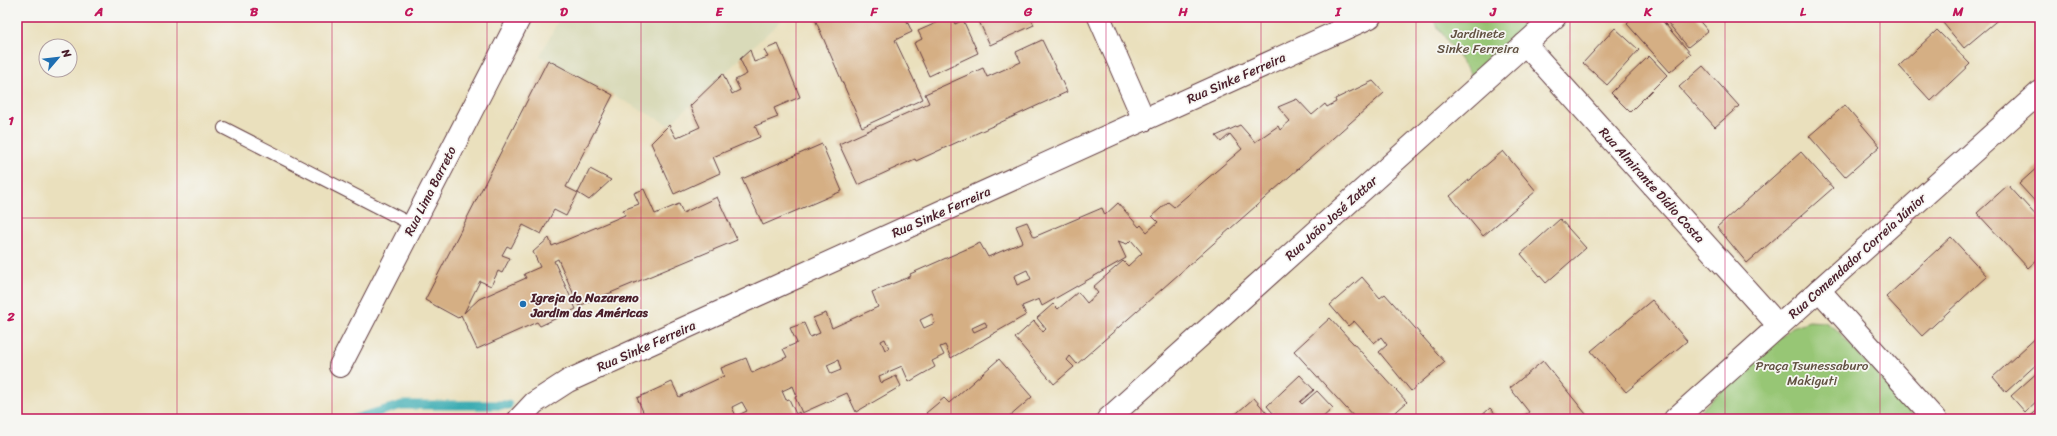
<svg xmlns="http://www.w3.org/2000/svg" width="2057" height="436" font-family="Sriracha,sans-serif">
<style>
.built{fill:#d9dab9}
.green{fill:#97c675;stroke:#707250}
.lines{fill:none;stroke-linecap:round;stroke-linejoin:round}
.stream{stroke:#3aacb2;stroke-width:9}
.building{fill:#d5af84;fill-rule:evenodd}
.lane-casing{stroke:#623c41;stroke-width:14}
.street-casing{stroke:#623c41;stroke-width:24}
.lane{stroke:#fff;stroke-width:12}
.street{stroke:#fff;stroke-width:22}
.grid{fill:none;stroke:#c2185b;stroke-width:1;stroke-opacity:0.55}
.poi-dot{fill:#1f6fb2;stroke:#f6f6f2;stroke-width:1.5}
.labels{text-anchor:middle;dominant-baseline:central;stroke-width:3.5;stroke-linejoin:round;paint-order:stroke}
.park-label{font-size:13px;fill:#615141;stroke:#f6f6f2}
.street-label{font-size:13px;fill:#4a1f2b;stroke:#f6f6f2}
.poi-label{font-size:13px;font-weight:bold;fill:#4a1f2b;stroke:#f6f6f2;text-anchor:start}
.neatline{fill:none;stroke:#c2185b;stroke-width:1.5}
.grid-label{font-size:13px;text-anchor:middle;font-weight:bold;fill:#c2185b}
</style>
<rect width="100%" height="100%" fill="#f6f6f2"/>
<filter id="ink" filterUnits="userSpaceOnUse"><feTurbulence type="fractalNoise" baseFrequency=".025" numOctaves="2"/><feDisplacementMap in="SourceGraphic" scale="8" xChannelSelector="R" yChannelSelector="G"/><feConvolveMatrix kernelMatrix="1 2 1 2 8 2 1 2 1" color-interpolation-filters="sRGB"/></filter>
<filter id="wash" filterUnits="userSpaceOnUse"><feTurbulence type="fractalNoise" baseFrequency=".012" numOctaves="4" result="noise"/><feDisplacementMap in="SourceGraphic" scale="16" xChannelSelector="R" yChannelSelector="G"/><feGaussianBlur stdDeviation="0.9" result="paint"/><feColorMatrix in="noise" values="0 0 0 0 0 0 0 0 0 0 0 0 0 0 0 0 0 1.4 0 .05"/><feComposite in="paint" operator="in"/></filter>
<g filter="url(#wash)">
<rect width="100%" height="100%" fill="#eae0bd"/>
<polygon class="built" points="560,17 785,17 669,125 540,56"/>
<g class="green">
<polygon points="1431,17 1540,17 1473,78"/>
<polygon points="1809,321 1825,322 1836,329 1917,419 1691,419 1792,327"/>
</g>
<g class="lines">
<polyline class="stream" points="354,419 402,405 508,405"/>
</g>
<g id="blocks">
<g class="building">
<polygon points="814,17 905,17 912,32 895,40 923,99 862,127"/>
<polygon points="950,17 952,17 955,24 963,20 978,53 929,76 914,43 922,39 918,31"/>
<polygon points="977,17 1030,17 1034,25 990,45"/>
<polygon points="1634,17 1659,17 1691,54 1670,72 1627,24"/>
<polygon points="1663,17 1696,17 1708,31 1688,47"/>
<polygon points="1938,17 2001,17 1964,48"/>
<polygon points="1615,28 1639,50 1607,85 1583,63"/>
<polygon points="1937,30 1970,64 1931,101 1899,66"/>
<polygon points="1042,40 1067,92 916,161 915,159 858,185 839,144 929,103 925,94 983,68 987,77 1021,62 1016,52"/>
<polygon points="778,44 800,97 774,108 778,117 755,126 760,137 713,157 720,173 674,194 651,143 669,125 676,138 700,127 690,106 723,74 732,94 740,90 735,80 747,74 740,59 750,50 754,62 768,57 764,50"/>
<polygon points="1649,56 1667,75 1630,112 1611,93"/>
<polygon points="548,60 613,95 566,187 578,193 566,216 554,210 541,234 523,225 511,248 507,246 502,255 510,258 502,273 498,271 491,286 480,281 464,313 479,299 526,278 524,274 540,267 533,252 549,238 552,246 625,215 623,210 639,204 634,193 644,189 655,214 679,204 683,213 717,197 737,240 579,306 558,259 554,261 576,309 540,326 537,322 477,349 461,315 458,318 425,300"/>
<polygon points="1703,66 1739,106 1715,127 1679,87"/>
<path d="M1373,81L1384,93L1077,364L1070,356L1067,360L1074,367L1054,384L1015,338L1034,321L1043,332L1046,329L1037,318L1053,304L1058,309L1078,292L1087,303L1098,293L1093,287L1123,261L1128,266L1142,253L1131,240L1127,244L1118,241L1126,258L1042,306L1039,299L1022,306L1026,315L951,358L945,345L940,347L944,355L932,361L935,367L914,379L909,382L902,366L879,376L881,383L896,376L901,386L856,412L847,393L802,413L795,397L797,396L793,386L782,391L786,400L789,399L796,414L799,412L802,419H629L644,414L637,398L672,382L679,397L724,376L721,368L746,358L752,373L787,357L783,349L797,343L790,328L804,323L810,337L820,333L813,318L826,313L832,328L878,307L872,292L909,277L911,276L910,274L980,243L988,257L1023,242L1016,226L1027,222L1034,237L1102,208L1105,215L1118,203L1139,227L1141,225L1147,232L1158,222L1152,216L1168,202L1174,207L1242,149L1230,134L1221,142L1216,136L1240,125L1255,142L1278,126L1280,130L1290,121L1278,107L1297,99L1312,115L1325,104L1327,107L1336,102L1335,99ZM1027,270L1031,279L1017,285L1014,276ZM932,314L935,323L924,328L920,320ZM985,322L987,326L974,332L972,328ZM885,339L889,348L885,350L881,341ZM838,360L841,370L831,374L827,365ZM742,402L747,411L736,416L732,407Z"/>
<polygon points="1845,105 1880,146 1845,177 1809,136"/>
<polygon points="822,144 842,191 763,225 742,179"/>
<polygon points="1503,151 1536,191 1483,236 1450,196"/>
<polygon points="1801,152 1833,188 1747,263 1717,227"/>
<polygon points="2040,165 2040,207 2019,184"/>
<polygon points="590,169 611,180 589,200 578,193"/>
<polygon points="2008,185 2040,220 2040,257 2028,268 1977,213"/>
<polygon points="1560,219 1586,248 1546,283 1521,254"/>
<polygon points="1951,237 1987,276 1922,336 1886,297"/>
<polygon points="1362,277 1380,298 1385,294 1445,362 1411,391 1379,352 1387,345 1381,337 1374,343 1354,321 1348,326 1330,305"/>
<polygon points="1652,300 1687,341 1626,392 1591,351"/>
<polygon points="1330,318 1407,402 1388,419 1356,419 1294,351"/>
<polygon points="2040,334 2040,361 2006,392 1993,377"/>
<polygon points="999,359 1032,397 1007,419 931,419 926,413 944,398 949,403"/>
<polygon points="1543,361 1590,419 1520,419 1529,412 1510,388"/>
<polygon points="2040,370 2040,398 2025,412 2011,396"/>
<polygon points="1300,375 1314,390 1300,402 1302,404 1317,391 1333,408 1321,419 1288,419 1284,415 1278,419 1267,406"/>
<polygon points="1254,398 1272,419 1230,419"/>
<polygon points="1490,408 1500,419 1478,419"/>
<polygon points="2040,408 2040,419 2027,419"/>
</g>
</g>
</g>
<g filter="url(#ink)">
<use href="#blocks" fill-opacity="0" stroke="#623c41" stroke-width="1"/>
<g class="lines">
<g class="lane-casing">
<polyline id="lane" points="224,128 413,225"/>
</g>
<g class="street-casing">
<g id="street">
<polyline points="1099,17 1144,120"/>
<polyline points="1525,44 1779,326"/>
<polyline points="1819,290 1935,419"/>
<polyline points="340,366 520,17"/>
<polyline points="519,419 534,403 568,381 1370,17"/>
<polyline points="1108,419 1555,17"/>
<polyline points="1675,419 2040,92"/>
</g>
</g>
<use href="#lane" class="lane"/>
<use href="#street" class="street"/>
</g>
</g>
<path class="grid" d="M177,17V419M332,17V419M487,17V419M641,17V419M796,17V419M951,17V419M1106,17V419M1261,17V419M1416,17V419M1570,17V419M1725,17V419M1880,17V419M17,218H2040"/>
<circle class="poi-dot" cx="523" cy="304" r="4"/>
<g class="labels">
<g class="park-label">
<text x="1478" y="33">Jardinete<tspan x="1478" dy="15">Sinke Ferreira</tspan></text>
<text x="1812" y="365">Praça Tsunessaburo<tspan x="1812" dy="15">Makiguti</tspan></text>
</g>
<g class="street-label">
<text transform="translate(1236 78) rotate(-24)">Rua Sinke Ferreira</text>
<text transform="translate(1652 185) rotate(48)">Rua Almirante Dídio Costa</text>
<text transform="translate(430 191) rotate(-63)">Rua Lima Barreto</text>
<text transform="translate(941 212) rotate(-24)">Rua Sinke Ferreira</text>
<text transform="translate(1331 218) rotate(-42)">Rua João José Zattar</text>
<text transform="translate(1857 256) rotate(-42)">Rua Comendador Correia Júnior</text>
<text transform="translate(646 346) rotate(-24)">Rua Sinke Ferreira</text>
</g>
<g class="poi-label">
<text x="531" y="297">Igreja do Nazareno<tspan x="531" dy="15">Jardim das Américas</tspan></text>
</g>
</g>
<rect width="2057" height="436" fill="none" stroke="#f6f6f2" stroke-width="44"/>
<g transform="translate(58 58) rotate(62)"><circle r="19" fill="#f6f6f2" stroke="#b1a0a2"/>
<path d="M0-3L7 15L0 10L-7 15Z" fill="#1f6fb2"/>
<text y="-6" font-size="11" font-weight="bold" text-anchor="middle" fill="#4a1f2b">N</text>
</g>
<rect x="22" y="22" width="2013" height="392" class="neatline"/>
<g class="grid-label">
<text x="99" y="16">A</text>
<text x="254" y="16">B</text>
<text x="409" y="16">C</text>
<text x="564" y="16">D</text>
<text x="719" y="16">E</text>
<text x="874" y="16">F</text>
<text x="1028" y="16">G</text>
<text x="1183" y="16">H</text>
<text x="1338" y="16">I</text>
<text x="1493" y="16">J</text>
<text x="1648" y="16">K</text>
<text x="1803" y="16">L</text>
<text x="1958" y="16">M</text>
<text x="11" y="125">1</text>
<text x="11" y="321">2</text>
</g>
</svg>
